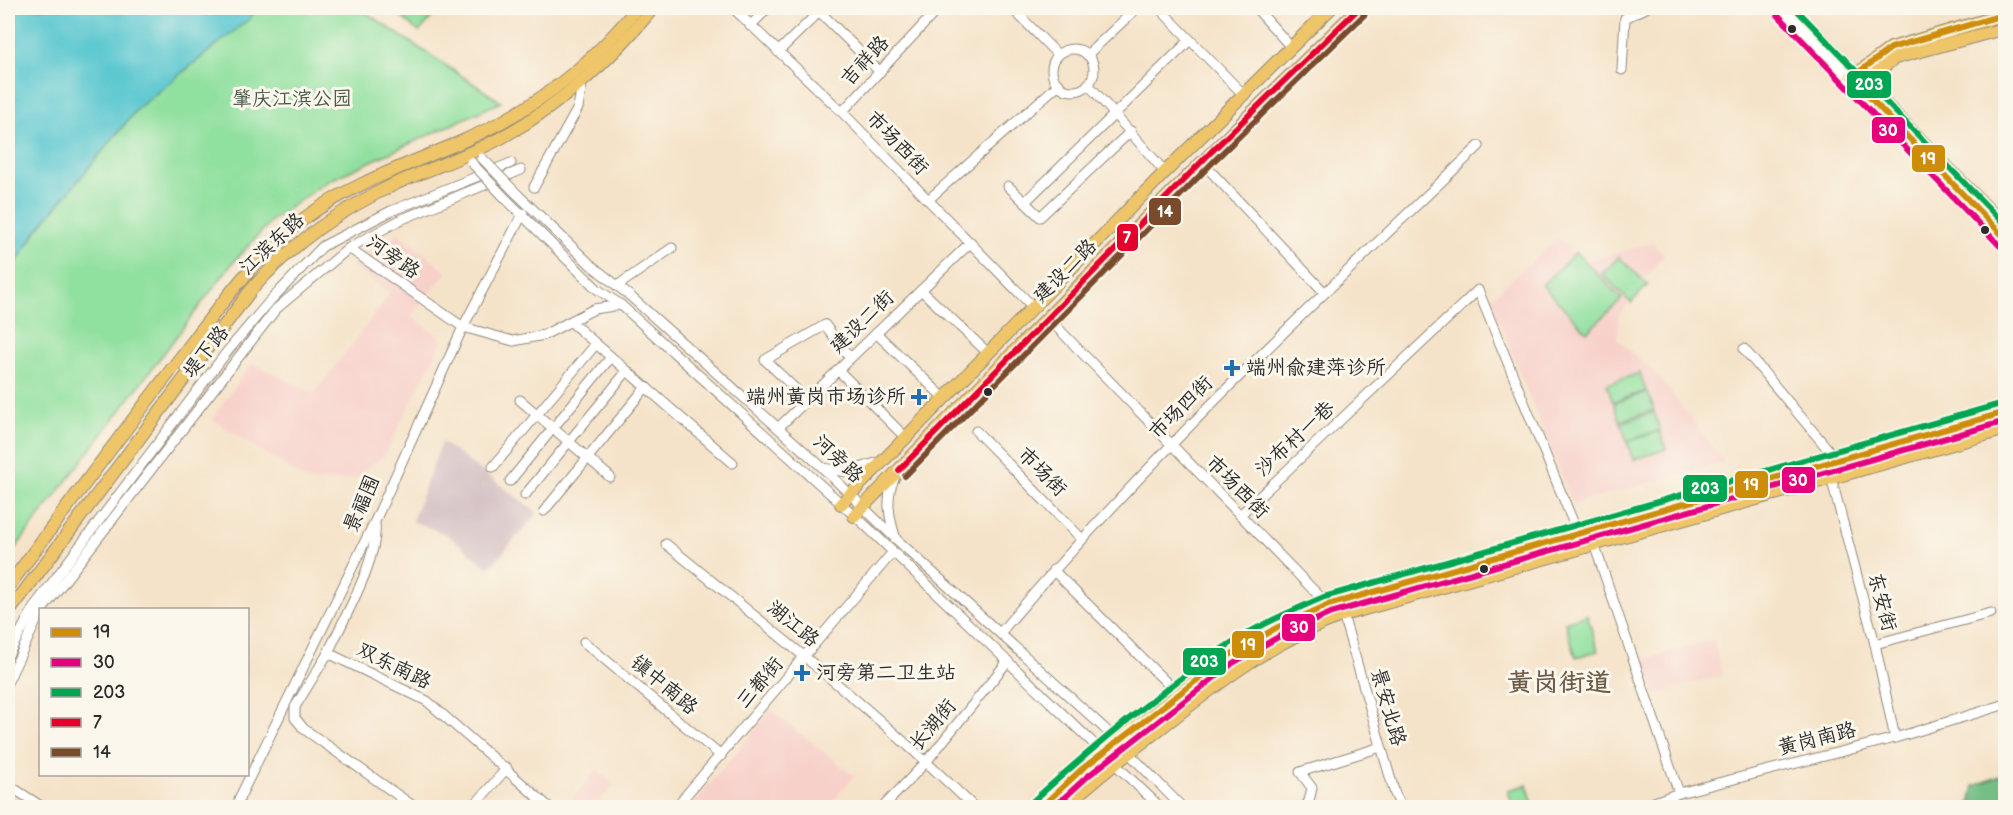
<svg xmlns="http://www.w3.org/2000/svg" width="2013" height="815" font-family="'Balsamiq Sans','LXGW WenKai TC',sans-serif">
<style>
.built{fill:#f7d0c9}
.industrial{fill:#d2bec1}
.green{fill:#90e09f;stroke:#5e8665;stroke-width:1.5}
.forest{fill:#74be86;stroke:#507458;stroke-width:1.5}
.water{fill:#5bc8d0;stroke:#437a7e;stroke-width:1.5}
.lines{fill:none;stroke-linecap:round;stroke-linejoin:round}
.minor-casing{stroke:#90877a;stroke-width:11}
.major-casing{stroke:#90877a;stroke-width:14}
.minor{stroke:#fff;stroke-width:9}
.major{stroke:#eec569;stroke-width:12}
.minor-bridge-casing{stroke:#90877a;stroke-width:11;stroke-linecap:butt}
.minor-bridge{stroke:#fff;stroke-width:9}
.bus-1-casing{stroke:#fbf7ec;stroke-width:10}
.bus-2-casing{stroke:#fbf7ec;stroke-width:10}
.bus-3-casing{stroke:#fbf7ec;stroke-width:10}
.bus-4-casing{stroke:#fbf7ec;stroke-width:10}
.bus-5-casing{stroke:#fbf7ec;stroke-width:10}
.bus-1{stroke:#ce8d09;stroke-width:6}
.bus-2{stroke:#e5007d;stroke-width:6}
.bus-3{stroke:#00a651;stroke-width:6}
.bus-4{stroke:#e4002b;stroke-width:6}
.bus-5{stroke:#7a4b2a;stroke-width:6}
.bus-dot{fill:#2b2b2b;stroke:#fbf7ec;stroke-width:2}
.poi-dot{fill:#1f6fb2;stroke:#fbf7ec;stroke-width:2}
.labels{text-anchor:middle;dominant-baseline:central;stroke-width:6;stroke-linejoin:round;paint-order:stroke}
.street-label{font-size:20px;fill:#2b2b2b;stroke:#fbf7ec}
.park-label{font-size:20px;fill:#445848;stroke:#fbf7ec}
.poi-label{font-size:20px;fill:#2b2b2b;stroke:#fbf7ec;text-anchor:start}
.district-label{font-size:26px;font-weight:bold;fill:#6b5b47;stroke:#fbf7ec}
.line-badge{stroke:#fbf7ec;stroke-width:2}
.badge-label{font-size:16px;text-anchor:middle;font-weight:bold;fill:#fff}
</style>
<rect width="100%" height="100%" fill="#fbf7ec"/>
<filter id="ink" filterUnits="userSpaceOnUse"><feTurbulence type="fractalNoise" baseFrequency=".0167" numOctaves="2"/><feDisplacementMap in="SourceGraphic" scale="12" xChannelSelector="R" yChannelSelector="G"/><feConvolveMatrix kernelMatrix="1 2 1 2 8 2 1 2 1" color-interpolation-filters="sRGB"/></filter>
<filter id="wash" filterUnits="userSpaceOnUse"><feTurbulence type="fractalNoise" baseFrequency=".008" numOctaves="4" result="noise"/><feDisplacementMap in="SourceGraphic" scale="24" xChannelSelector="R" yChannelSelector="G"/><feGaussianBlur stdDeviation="1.35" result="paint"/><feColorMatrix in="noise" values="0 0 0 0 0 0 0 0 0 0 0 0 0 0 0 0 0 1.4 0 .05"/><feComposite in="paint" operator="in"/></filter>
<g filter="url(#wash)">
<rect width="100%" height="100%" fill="#f5e3c9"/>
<g class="built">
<polygon points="398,233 447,272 411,316 443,339 384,456 354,479 309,482 212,419 252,363 314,394 390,294 352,266"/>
<polygon points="1558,238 1583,262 1653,243 1664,254 1619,316 1617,339 1660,378 1724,462 1573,504 1490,299"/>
<polygon points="1713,640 1723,675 1654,695 1644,660"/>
<polygon points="771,710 854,776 828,807 691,807"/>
<polygon points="597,770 614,785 595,807 565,807"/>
</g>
<polygon class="industrial" points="442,442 538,513 489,568 448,535 412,521"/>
<g class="green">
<polygon points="258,8 359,8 501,102 326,182 272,220 230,266 8,558 8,275 38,229 138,108 249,19"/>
<polygon points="391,8 440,8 419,32"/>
<polygon points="1576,252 1622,299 1587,332 1542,285"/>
<polygon points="1619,257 1648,285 1631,303 1602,274"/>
<polygon points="1640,373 1646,391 1613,402 1607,384"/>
<polygon points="1648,392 1654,410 1620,421 1614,403"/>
<polygon points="1654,412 1660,430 1627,441 1621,423"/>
<polygon points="1660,431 1666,449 1633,460 1627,442"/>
<polygon points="1587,615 1598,651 1576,657 1565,622"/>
<polygon points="1527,785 1534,807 1513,807 1508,790"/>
</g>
<polygon class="forest" points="2005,774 2005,807 1960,807 1970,804 1974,786"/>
<polygon class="water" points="8,8 258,8 249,19 138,108 38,229 8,275"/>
</g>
<g filter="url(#ink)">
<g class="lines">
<g class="minor-casing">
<g id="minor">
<polyline points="733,8 842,112 1033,307"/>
<polyline points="816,8 880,72"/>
<polyline points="1012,8 1058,55"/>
<polyline points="1159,8 1243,94"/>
<polyline points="1256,8 1290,46"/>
<polyline points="1783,8 2006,240"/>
<polyline points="1794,8 2006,225"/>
<polyline points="750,26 768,8"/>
<circle cx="1073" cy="70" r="21"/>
<polyline points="778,52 820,11"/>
<polyline points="1087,55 1137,8"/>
<polyline points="1622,70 1625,18 1646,8"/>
<polyline points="1088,84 1165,172"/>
<polyline points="842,112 939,8"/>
<polyline points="1201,161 1324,292"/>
<polyline points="1008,186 1040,217 1131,131"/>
<polyline points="534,187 578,108 582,84"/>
<polyline points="517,194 591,265 630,296 823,468 896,539 1104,728 1183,808"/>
<polyline points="506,199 597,289 621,305 866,526 1161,808"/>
<polyline points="928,200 1059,84"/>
<polyline points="1025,202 1190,40"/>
<polyline points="349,248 463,327 513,341 544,335 594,309 621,305"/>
<polyline points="617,286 672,248"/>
<polyline points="921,290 988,353"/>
<polyline points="1047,317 1328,605"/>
<polyline points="571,322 733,463"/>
<polyline points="876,333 944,398"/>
<polyline points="1744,349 1837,460"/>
<polyline points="838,370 905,437"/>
<polyline points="520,400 610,477"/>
<polyline points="807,400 765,360 825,325 850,358"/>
<polyline points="778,428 971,242"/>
<polyline points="976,431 1082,539"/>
<polyline points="493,467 596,344"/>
<polyline points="823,468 847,472 882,461"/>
<path d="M895,477C885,496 889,517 895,536"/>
<polyline points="1831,477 1875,644 1895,738"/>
<polyline points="510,481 611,357"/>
<polyline points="525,495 627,371"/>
<polyline points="544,511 646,387"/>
<polyline points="1240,515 1478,290 1578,534"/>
<path d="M375,523C379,560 344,617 328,653L427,701L550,808"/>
<path d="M666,544C771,629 877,713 975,808"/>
<polyline points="1594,544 1679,793"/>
<polyline points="1053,570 1177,693"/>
<polyline points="42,610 276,309 349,248 400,220 521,170"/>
<polyline points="1343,615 1395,794 1402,808"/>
<path d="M1000,633C1147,459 1313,303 1479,146"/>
<polyline points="584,642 721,756"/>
<polyline points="1875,644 1991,613"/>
<polyline points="328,653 295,707 295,718 304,729 416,808"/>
<polyline points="8,655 36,604 226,353 269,302 323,246 391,211 511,163"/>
<polyline points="8,681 40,613"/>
<polyline points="8,785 44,808"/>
<polyline points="8,803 15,808"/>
<polyline points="239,808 239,799 375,521 463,327 523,213"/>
<polyline points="472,808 507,768"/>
<polyline points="675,808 893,552"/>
<polyline points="882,808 927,761 1008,661"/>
<polyline points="1304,808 1309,801 1312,788 1300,772 1381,747"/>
<polyline points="1638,808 1679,793 1895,738 2006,704"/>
</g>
</g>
<g class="major-casing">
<g id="major">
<polyline points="1851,78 1891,48 2006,14"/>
<polyline points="1858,86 1895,58 2006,28"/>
<polyline points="841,504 1165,172 1331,8"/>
<path d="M854,516C1020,344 1188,174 1359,8"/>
<path d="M8,587C61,514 116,442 171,370C212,317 251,259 305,218C352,183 410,164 463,141C531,111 591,66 637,8"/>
<path d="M8,613L251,290C295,241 338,211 397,183C433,167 472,155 506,135C564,102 611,60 653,8"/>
<polyline points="1039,808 1082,769 1228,656 1276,628 1328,605 2006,412"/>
<path d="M1063,808C1096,777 1132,751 1167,723C1227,676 1270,643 1343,615L2006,429"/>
</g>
</g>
<use href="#minor" class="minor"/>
<use href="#major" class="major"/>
<g class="minor-bridge-casing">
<g id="minor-bridge">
<polyline points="482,158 517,194"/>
<polyline points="471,162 506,199"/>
</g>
</g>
<use href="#minor-bridge" class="minor-bridge"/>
<g class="bus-1-casing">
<g id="bus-1">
<polyline points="1851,78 2006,239"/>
<polyline points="1851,78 1891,48 2006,14"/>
<polyline points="1040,808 1082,769 1228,656 1276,628 1328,605 2006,412"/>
</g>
</g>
<g class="bus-2-casing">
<g id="bus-2">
<polyline points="1777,14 2000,246"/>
<polyline points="1053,808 1088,776 1233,663 1280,636 1331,613 2006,421"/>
</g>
</g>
<g class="bus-3-casing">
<g id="bus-3">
<polyline points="1795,8 2006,226"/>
<path d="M1033,801C1091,749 1158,693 1222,649C1254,627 1290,612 1324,597L2004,403"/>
</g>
</g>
<g class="bus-4-casing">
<polyline id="bus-4" points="899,470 1211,152 1359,8"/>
</g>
<g class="bus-5-casing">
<polyline id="bus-5" points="905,476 1217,158 1365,14"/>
</g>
<use href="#bus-1" class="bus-1"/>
<use href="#bus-2" class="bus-2"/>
<use href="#bus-3" class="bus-3"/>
<use href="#bus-4" class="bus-4"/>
<use href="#bus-5" class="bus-5"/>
</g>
</g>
<g class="bus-dot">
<circle cx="1792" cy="29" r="5"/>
<circle cx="1985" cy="230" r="5"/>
<circle cx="988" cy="392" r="5"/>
<circle cx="1484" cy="569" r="5"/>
</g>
<g class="poi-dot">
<path d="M1229 359h6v6h6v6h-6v6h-6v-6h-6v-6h6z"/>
<path d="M916 388h6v6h6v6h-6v6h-6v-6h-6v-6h6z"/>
<path d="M799 664h6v6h6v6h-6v6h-6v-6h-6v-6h6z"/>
</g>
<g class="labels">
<g class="street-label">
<text transform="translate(865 61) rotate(-47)">吉祥路</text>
<text transform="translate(897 143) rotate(46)">市场西街</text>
<text transform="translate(272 244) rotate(-43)">江滨东路</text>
<text transform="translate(393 257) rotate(35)">河旁路</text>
<text transform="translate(1065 271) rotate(-45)">建设二路</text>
<text transform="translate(862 322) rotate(-44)">建设二街</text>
<text transform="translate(206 352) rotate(-52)">堤下路</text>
<text transform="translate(1181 408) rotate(-45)">市场四街</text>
<text transform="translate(1295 439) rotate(-43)">沙布村一巷</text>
<text transform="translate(838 459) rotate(43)">河旁路</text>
<text transform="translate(1042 472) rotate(45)">市场街</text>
<text transform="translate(1237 487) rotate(45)">市场西街</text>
<text transform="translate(362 504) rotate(-66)">景福围</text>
<text transform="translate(1882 602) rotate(75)">东安街</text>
<text transform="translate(793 624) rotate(39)">湖江路</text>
<text transform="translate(394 666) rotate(26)">双东南路</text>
<text transform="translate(760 683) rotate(-50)">三都街</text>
<text transform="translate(664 685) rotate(40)">镇中南路</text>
<text transform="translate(1388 707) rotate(74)">景安北路</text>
<text transform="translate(933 725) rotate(-50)">长湖街</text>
<text transform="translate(1817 739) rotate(-14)">黄岗南路</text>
</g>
<g class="park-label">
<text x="292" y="99">肇庆江滨公园</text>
</g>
<g class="poi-label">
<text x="1246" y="368">端州俞建萍诊所</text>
<text x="906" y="397" text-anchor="end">端州黄岗市场诊所</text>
<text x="816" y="673">河旁第二卫生站</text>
</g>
<g class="district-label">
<text x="1559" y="683">黄岗街道</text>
</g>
</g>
<g class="line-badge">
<rect x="1846" y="70" width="46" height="29" rx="6" fill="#00a651"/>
<rect x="1871" y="116" width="35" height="28" rx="6" fill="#e5007d"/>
<rect x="1911" y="144" width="35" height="29" rx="6" fill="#ce8d09"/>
<rect x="1148" y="197" width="34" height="29" rx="6" fill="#7a4b2a"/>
<rect x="1116" y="223" width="23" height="29" rx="6" fill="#e4002b"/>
<rect x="1781" y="466" width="35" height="28" rx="6" fill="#e5007d"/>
<rect x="1734" y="470" width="35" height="29" rx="6" fill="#ce8d09"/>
<rect x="1682" y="474" width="46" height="29" rx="6" fill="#00a651"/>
<rect x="1281" y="613" width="35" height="29" rx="6" fill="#e5007d"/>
<rect x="1231" y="630" width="34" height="29" rx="6" fill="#ce8d09"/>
<rect x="1182" y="647" width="45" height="29" rx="6" fill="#00a651"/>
</g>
<g class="badge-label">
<text x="1869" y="90">203</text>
<text x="1888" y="136">30</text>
<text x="1928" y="164">19</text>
<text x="1165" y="217">14</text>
<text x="1127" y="243">7</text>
<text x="1798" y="486">30</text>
<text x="1751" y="490">19</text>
<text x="1705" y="494">203</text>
<text x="1299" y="633">30</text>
<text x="1248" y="650">19</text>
<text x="1204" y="667">203</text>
</g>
<rect width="2013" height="815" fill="none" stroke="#fbf7ec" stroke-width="30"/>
<rect x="39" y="608" width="210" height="168" fill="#fbf7ec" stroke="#a8a59f" stroke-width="1.5"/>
<rect x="51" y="628" width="30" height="9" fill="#ce8d09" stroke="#a8a59f" stroke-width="1.5"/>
<text x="93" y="638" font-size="18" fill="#2b2b2b">19</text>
<rect x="51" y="658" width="30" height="9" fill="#e5007d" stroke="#a8a59f" stroke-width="1.5"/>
<text x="93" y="668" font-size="18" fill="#2b2b2b">30</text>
<rect x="51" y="688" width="30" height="9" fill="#00a651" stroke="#a8a59f" stroke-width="1.5"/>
<text x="93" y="698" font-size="18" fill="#2b2b2b">203</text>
<rect x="51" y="718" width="30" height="9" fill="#e4002b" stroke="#a8a59f" stroke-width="1.5"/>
<text x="93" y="728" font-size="18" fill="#2b2b2b">7</text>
<rect x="51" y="748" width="30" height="9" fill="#7a4b2a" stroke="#a8a59f" stroke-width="1.5"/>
<text x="93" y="758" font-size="18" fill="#2b2b2b">14</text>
</svg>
